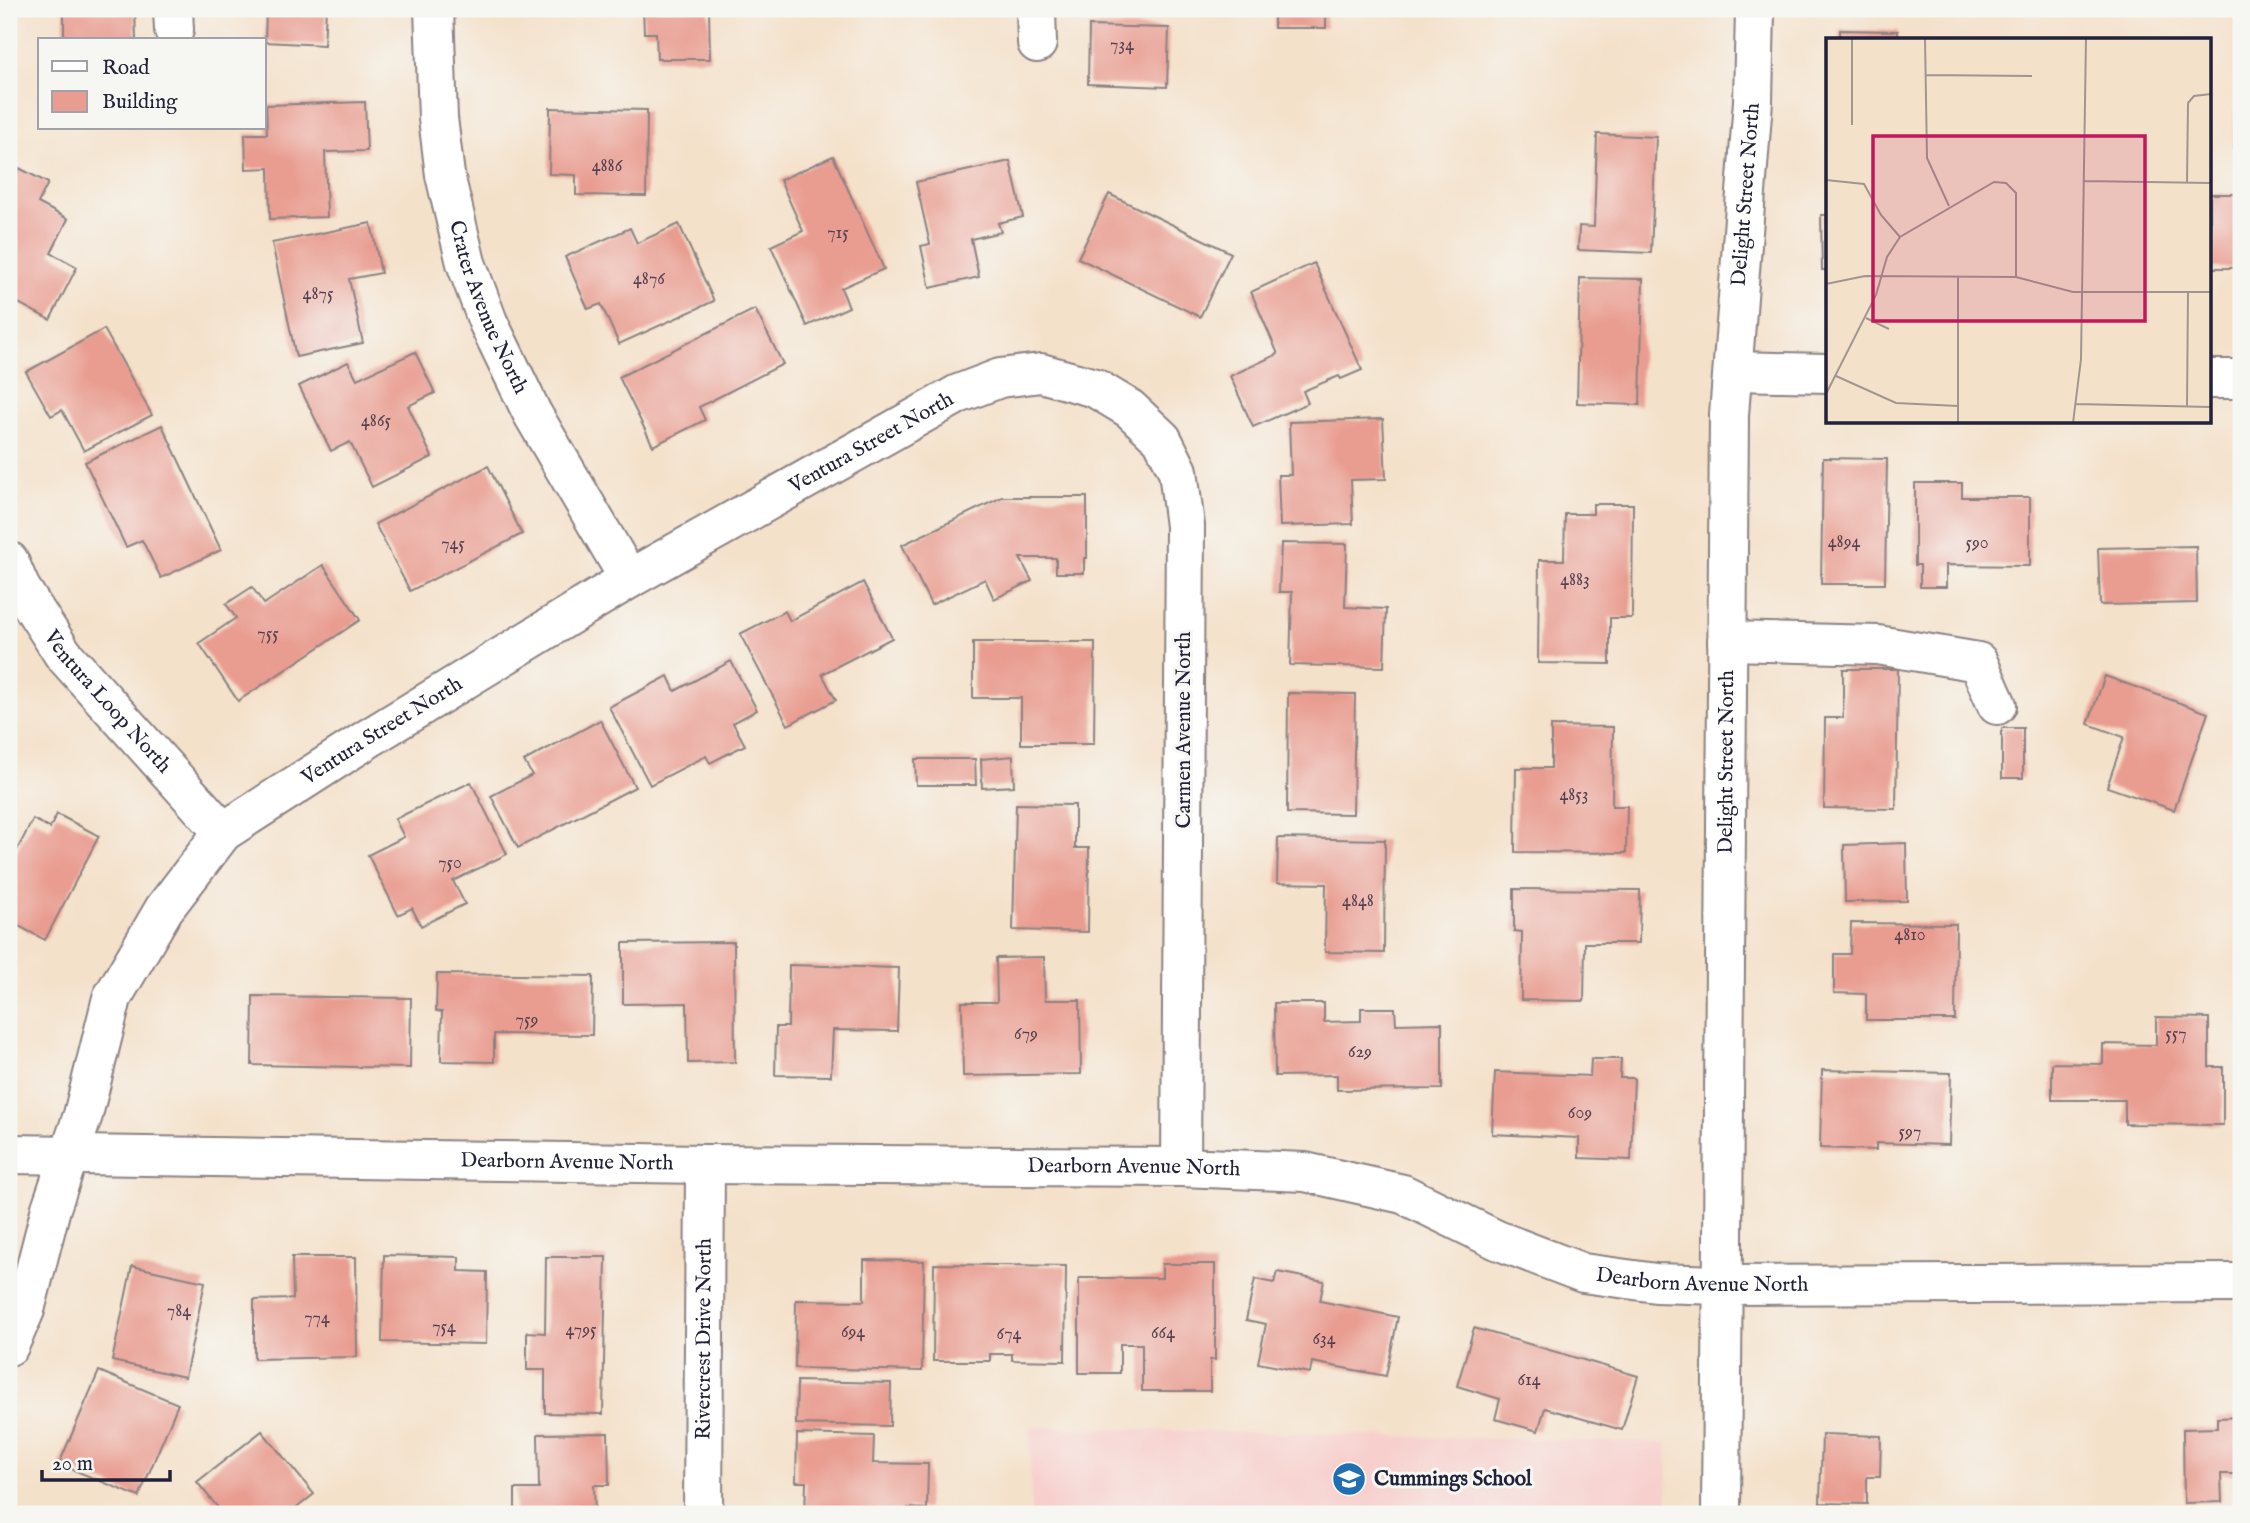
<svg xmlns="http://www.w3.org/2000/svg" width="2250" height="1523" font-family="'IM FELL English',serif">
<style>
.built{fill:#f7d0cd}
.building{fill:#e99c90}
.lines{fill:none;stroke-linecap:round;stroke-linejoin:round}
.minor-casing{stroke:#8b8282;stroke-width:42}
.minor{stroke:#fff;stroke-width:38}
.labels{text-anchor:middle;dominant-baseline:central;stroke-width:6;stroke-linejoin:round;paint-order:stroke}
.number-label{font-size:18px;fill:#544050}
.street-label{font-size:21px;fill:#22223b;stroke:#f6f6f2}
.poi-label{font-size:21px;font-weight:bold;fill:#22223b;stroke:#f6f6f2;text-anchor:start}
.inset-road{fill:none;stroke:#a09591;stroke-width:2}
.view{fill:#c2185b;fill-opacity:0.15;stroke:#c2185b;stroke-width:3.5}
.inset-edge{fill:none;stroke:#22223b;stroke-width:3.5}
</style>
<rect width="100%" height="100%" fill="#f6f6f2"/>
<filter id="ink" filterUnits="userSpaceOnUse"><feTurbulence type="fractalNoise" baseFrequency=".0143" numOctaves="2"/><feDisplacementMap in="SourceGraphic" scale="14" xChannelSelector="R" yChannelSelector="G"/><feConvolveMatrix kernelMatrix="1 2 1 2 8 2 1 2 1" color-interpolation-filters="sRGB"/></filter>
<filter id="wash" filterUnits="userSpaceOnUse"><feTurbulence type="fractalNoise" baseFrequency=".00686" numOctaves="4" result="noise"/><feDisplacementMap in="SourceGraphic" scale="28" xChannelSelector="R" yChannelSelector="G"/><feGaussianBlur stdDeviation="1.57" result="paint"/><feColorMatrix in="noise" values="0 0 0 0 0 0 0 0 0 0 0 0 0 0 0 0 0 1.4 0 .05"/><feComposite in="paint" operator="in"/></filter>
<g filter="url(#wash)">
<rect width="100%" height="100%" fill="#f4e1ca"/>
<polygon class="built" points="1030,1427 1667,1443 1668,1514 1031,1514"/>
<g id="blocks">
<g class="building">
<polygon points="64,9 135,9 136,40 64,40"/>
<polygon points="266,9 326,9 324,45 265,42"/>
<polygon points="643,9 709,9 710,59 657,59 656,33 644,33"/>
<rect x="1274" y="9" width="52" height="19"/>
<polygon points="1089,26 1169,28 1167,87 1088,84"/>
<polygon points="1840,30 1898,31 1898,40 1840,40"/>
<polygon points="365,102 367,151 325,152 327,217 270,219 269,168 246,169 245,134 267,134 266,105"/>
<polygon points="550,108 647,110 646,196 576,195 576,175 549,174"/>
<polygon points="2235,111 2241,111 2241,157 2234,157"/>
<polygon points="1597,134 1656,137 1651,253 1578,250 1579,226 1594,227"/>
<polygon points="833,156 884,269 841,288 849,307 807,326 771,246 803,231 780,180"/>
<polygon points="1010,161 1023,217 998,223 1001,232 971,239 979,277 930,288 921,246 930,244 916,182"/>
<polygon points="19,168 48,183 38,203 68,219 51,253 77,267 50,320 9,298 9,188"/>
<polygon points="1109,194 1231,253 1200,317 1078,258"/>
<rect x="2210" y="194" width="31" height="74"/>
<polygon points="1821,215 1828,215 1828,270 1822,270"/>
<polygon points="371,223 381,273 349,279 363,343 296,357 272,243"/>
<polygon points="679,224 714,301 619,344 601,304 588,309 565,257 630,228 637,243"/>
<polygon points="1314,263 1362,370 1341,379 1339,376 1303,391 1308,403 1253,427 1230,376 1278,354 1251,292"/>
<polygon points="1580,278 1643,279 1640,405 1577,403"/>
<polygon points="755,309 783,364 699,407 705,420 653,446 619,377"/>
<polygon points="104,329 152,415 84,451 62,410 51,416 26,372"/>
<polygon points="415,352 435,393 408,406 432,457 372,487 350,442 331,451 299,386 348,362 357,379"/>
<polygon points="1383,419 1386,479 1351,480 1353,524 1280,526 1278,475 1291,475 1289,422"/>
<polygon points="162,425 221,550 161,578 142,540 126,547 85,462"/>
<polygon points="1823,458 1887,459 1885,584 1821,584"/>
<polygon points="488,466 522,534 410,591 375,524"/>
<polygon points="1915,483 1962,483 1962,497 2030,497 2030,566 1946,565 1946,587 1920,587 1920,565 1915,565"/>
<polygon points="1002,497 1087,497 1087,558 1084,558 1084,573 1056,573 1056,558 1020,558 1032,581 994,599 985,579 931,605 902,545"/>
<polygon points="1593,504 1633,504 1632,618 1610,618 1610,664 1538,663 1539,560 1564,560 1565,514 1593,514"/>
<polygon points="1281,543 1347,544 1345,607 1386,609 1384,667 1290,665 1292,592 1279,592"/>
<polygon points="2196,546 2197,603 2100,605 2098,548"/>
<polygon points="323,565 360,620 238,701 199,643 236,618 226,604 252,587 264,604"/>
<polygon points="863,582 892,638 822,674 836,700 788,725 740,634 785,611 790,621"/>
<polygon points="973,642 1095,642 1094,744 1021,744 1021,698 973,698"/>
<polygon points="731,661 757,710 733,723 745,745 710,763 706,756 650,785 609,707 668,676 675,691"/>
<polygon points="1843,669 1898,669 1896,809 1824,808 1825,718 1843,718"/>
<polygon points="2105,676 2208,713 2174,810 2107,787 2124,737 2088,724"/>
<polygon points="1288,693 1355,694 1353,814 1287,813"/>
<polygon points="600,720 635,787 518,848 491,796 532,775 524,761"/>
<polygon points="1551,726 1613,727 1612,806 1627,806 1626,853 1515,852 1516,768 1551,768"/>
<rect x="2002" y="728" width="21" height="50"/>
<polygon points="1013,756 1014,786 982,788 981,759"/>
<polygon points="915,759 975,759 976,785 916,785"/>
<polygon points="471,782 507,854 453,881 465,904 421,926 412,908 398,915 368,855 404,837 395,819"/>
<polygon points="1016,804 1075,805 1075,848 1089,848 1088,932 1013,930"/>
<polygon points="57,814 99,836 45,940 9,921 9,866 33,819 50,828"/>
<polygon points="1278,838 1385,840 1384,953 1325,952 1326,884 1277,883"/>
<polygon points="1906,843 1907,901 1845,902 1844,845"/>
<polygon points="1514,889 1640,890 1639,943 1585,943 1584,1001 1521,1000 1522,932 1514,931"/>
<polygon points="1851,923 1956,924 1955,1020 1866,1020 1866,994 1834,993 1834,954 1850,954"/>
<polygon points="734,942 735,1062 688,1063 687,1003 623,1004 623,943"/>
<polygon points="1044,957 1045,1000 1080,1000 1081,1074 963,1076 962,1002 997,1002 996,958"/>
<polygon points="789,965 899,968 897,1031 833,1030 831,1076 775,1075 776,1027 788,1027"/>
<polygon points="437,974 593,976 592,1035 494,1034 494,1062 441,1061 442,1012 436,1011"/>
<polygon points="253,996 411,998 410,1068 252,1065"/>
<polygon points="1274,1003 1324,1003 1324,1022 1361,1021 1361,1008 1395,1008 1396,1024 1442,1023 1442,1089 1337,1090 1337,1075 1275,1076"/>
<polygon points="2156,1017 2209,1018 2209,1067 2223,1067 2223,1125 2125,1124 2125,1100 2052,1100 2052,1063 2103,1064 2103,1044 2156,1045"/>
<polygon points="1591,1059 1621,1059 1620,1078 1634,1078 1631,1160 1579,1158 1579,1138 1492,1134 1495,1072 1590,1076"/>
<polygon points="1822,1070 1951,1073 1949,1145 1876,1143 1876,1150 1820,1148"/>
<polygon points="384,1255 459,1257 459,1271 487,1272 486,1344 382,1342"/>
<polygon points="292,1257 356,1257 357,1357 254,1359 254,1300 293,1299"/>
<polygon points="546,1257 606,1257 603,1414 545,1413 545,1370 527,1370 527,1332 545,1333"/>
<polygon points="864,1260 924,1261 922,1371 795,1368 796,1300 864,1301"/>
<polygon points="934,1264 1066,1266 1065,1361 1012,1360 1012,1354 990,1354 990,1361 933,1361"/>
<polygon points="1162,1264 1215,1264 1215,1360 1210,1360 1210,1391 1142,1391 1142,1344 1120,1344 1120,1373 1079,1373 1079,1278 1162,1278"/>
<polygon points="132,1266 205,1282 185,1377 112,1361"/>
<polygon points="1277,1272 1324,1281 1320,1301 1398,1317 1386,1376 1312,1362 1310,1373 1258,1363 1266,1324 1246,1320 1255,1279 1274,1283"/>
<polygon points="1474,1328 1638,1376 1622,1430 1545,1408 1538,1431 1495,1419 1500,1399 1457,1386"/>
<polygon points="99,1371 178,1404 139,1497 59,1464"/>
<polygon points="797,1381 891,1383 890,1426 796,1424"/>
<polygon points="2241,1417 2241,1474 2221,1474 2222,1502 2184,1503 2183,1429 2217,1428 2217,1418"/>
<polygon points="262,1431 314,1494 289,1514 223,1514 197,1482"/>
<polygon points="608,1433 609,1485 594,1485 595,1514 515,1514 515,1489 539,1489 538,1434"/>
<polygon points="797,1434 874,1436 873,1463 928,1464 927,1509 908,1508 908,1514 805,1514 806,1482 796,1482"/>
<polygon points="1822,1434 1881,1436 1880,1477 1867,1477 1867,1504 1820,1503"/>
</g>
</g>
</g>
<g filter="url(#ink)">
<use href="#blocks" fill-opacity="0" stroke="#8b8282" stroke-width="2"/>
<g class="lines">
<g class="minor-casing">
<g id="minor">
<polyline points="173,9 174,30"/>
<path id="s1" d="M434,9L438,118L445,175L466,263L488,322L532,413L629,579"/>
<polyline points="1036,9 1037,43"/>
<polyline points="1734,371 1828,373"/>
<polyline points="2210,379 2241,379"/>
<path id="s2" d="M9,561L20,587L63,654L223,832"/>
<polyline points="1727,641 1878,645 1978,662 1997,705"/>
<path id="s3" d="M9,1154L705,1164L1181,1167L1305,1172L1403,1194L1497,1240L1583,1273L1656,1283L1721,1285L2241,1283"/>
<path id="s4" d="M9,1346L25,1310L51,1208L83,1115L112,998L164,909L223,832L369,738L629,579L958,394L1000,378L1041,373L1095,388L1130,409L1162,439L1178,471L1185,526L1181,1167"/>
<path id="s5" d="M703,1514L705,1164"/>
<path id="s6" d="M1721,1514L1729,415L1753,101L1755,9"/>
</g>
</g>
<use href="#minor" class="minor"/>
</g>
</g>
<defs>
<g id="school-disc" transform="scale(1.75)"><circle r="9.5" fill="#1f6fb2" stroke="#f6f6f2"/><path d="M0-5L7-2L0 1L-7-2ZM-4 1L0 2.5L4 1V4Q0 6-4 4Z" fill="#fff"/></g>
</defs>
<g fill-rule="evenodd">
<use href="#school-disc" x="1349" y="1479"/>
</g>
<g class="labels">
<g class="number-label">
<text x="1122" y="45">734</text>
<text x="607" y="166">4886</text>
<text x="838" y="233">715</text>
<text x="649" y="279">4876</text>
<text x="318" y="294">4875</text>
<text x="376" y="421">4865</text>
<text x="1844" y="542">4894</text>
<text x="1977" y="543">590</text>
<text x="453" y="544">745</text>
<text x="1575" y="580">4883</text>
<text x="268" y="634">755</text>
<text x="1574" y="795">4853</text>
<text x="450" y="863">750</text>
<text x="1358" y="901">4848</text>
<text x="1910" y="935">4810</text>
<text x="527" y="1020">759</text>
<text x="1026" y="1034">679</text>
<text x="2176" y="1034">557</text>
<text x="1360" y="1052">629</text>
<text x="1580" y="1113">609</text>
<text x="1910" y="1132">597</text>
<text x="179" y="1311">784</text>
<text x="317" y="1318">774</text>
<text x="444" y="1327">754</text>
<text x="581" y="1330">4795</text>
<text x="853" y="1332">694</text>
<text x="1163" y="1333">664</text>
<text x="1009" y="1334">674</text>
<text x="1324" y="1339">634</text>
<text x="1529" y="1380">614</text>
</g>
<g class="street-label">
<text stroke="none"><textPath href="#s6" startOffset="1320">Delight Street North</textPath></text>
<text stroke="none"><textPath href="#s1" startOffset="306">Crater Avenue North</textPath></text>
<text stroke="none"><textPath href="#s4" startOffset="1320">Ventura Street North</textPath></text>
<text stroke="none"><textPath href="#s2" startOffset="173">Ventura Loop North</textPath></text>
<text transform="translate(1184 730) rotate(-90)">Carmen Avenue North</text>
<text stroke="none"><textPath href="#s4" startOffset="752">Ventura Street North</textPath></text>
<text stroke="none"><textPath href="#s6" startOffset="752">Delight Street North</textPath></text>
<text stroke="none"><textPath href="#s3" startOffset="558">Dearborn Avenue North</textPath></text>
<text stroke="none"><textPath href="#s3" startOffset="1125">Dearborn Avenue North</textPath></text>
<text stroke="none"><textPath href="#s3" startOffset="1713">Dearborn Avenue North</textPath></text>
<text stroke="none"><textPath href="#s5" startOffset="175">Rivercrest Drive North</textPath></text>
</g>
<g class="poi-label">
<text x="1374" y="1479">Cummings School</text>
</g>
</g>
<g transform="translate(1826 38)">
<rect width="385" height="385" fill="#f4e1ca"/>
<path class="inset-road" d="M99,0L101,120L123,168M99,37L206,38M26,87V0M0,142L38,146L55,177L74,199M257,143L385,145M361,145L362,65L368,58L385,56M0,246L39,238L190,239L247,254H385M40,280L63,291M10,338L70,365L132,368M0,356L50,257L61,219L74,199L168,144L180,145L190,155V239M250,366L385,369M361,369L362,253M132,385V239M247,385L255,321L260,0"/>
<path class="view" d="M47,98H319V283H47Z"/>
<rect width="385" height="385" class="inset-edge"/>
</g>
<rect width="2250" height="1523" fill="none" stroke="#f6f6f2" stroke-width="35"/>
<rect x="38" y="38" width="228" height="91" fill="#f6f6f2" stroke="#a1a1a9" stroke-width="2"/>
<rect x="52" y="61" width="35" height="10" fill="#ffffff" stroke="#a1a1a9" stroke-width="2"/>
<text x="102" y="74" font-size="21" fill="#22223b">Road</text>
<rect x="52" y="91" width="35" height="21" fill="#e99c90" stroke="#a1a1a9" stroke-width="2"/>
<text x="102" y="108" font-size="21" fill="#22223b">Building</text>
<path d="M42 1470v10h128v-10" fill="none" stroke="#22223b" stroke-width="3.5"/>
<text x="52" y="1470" font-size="21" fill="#22223b" stroke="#f6f6f2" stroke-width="5" paint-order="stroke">20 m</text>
</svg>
